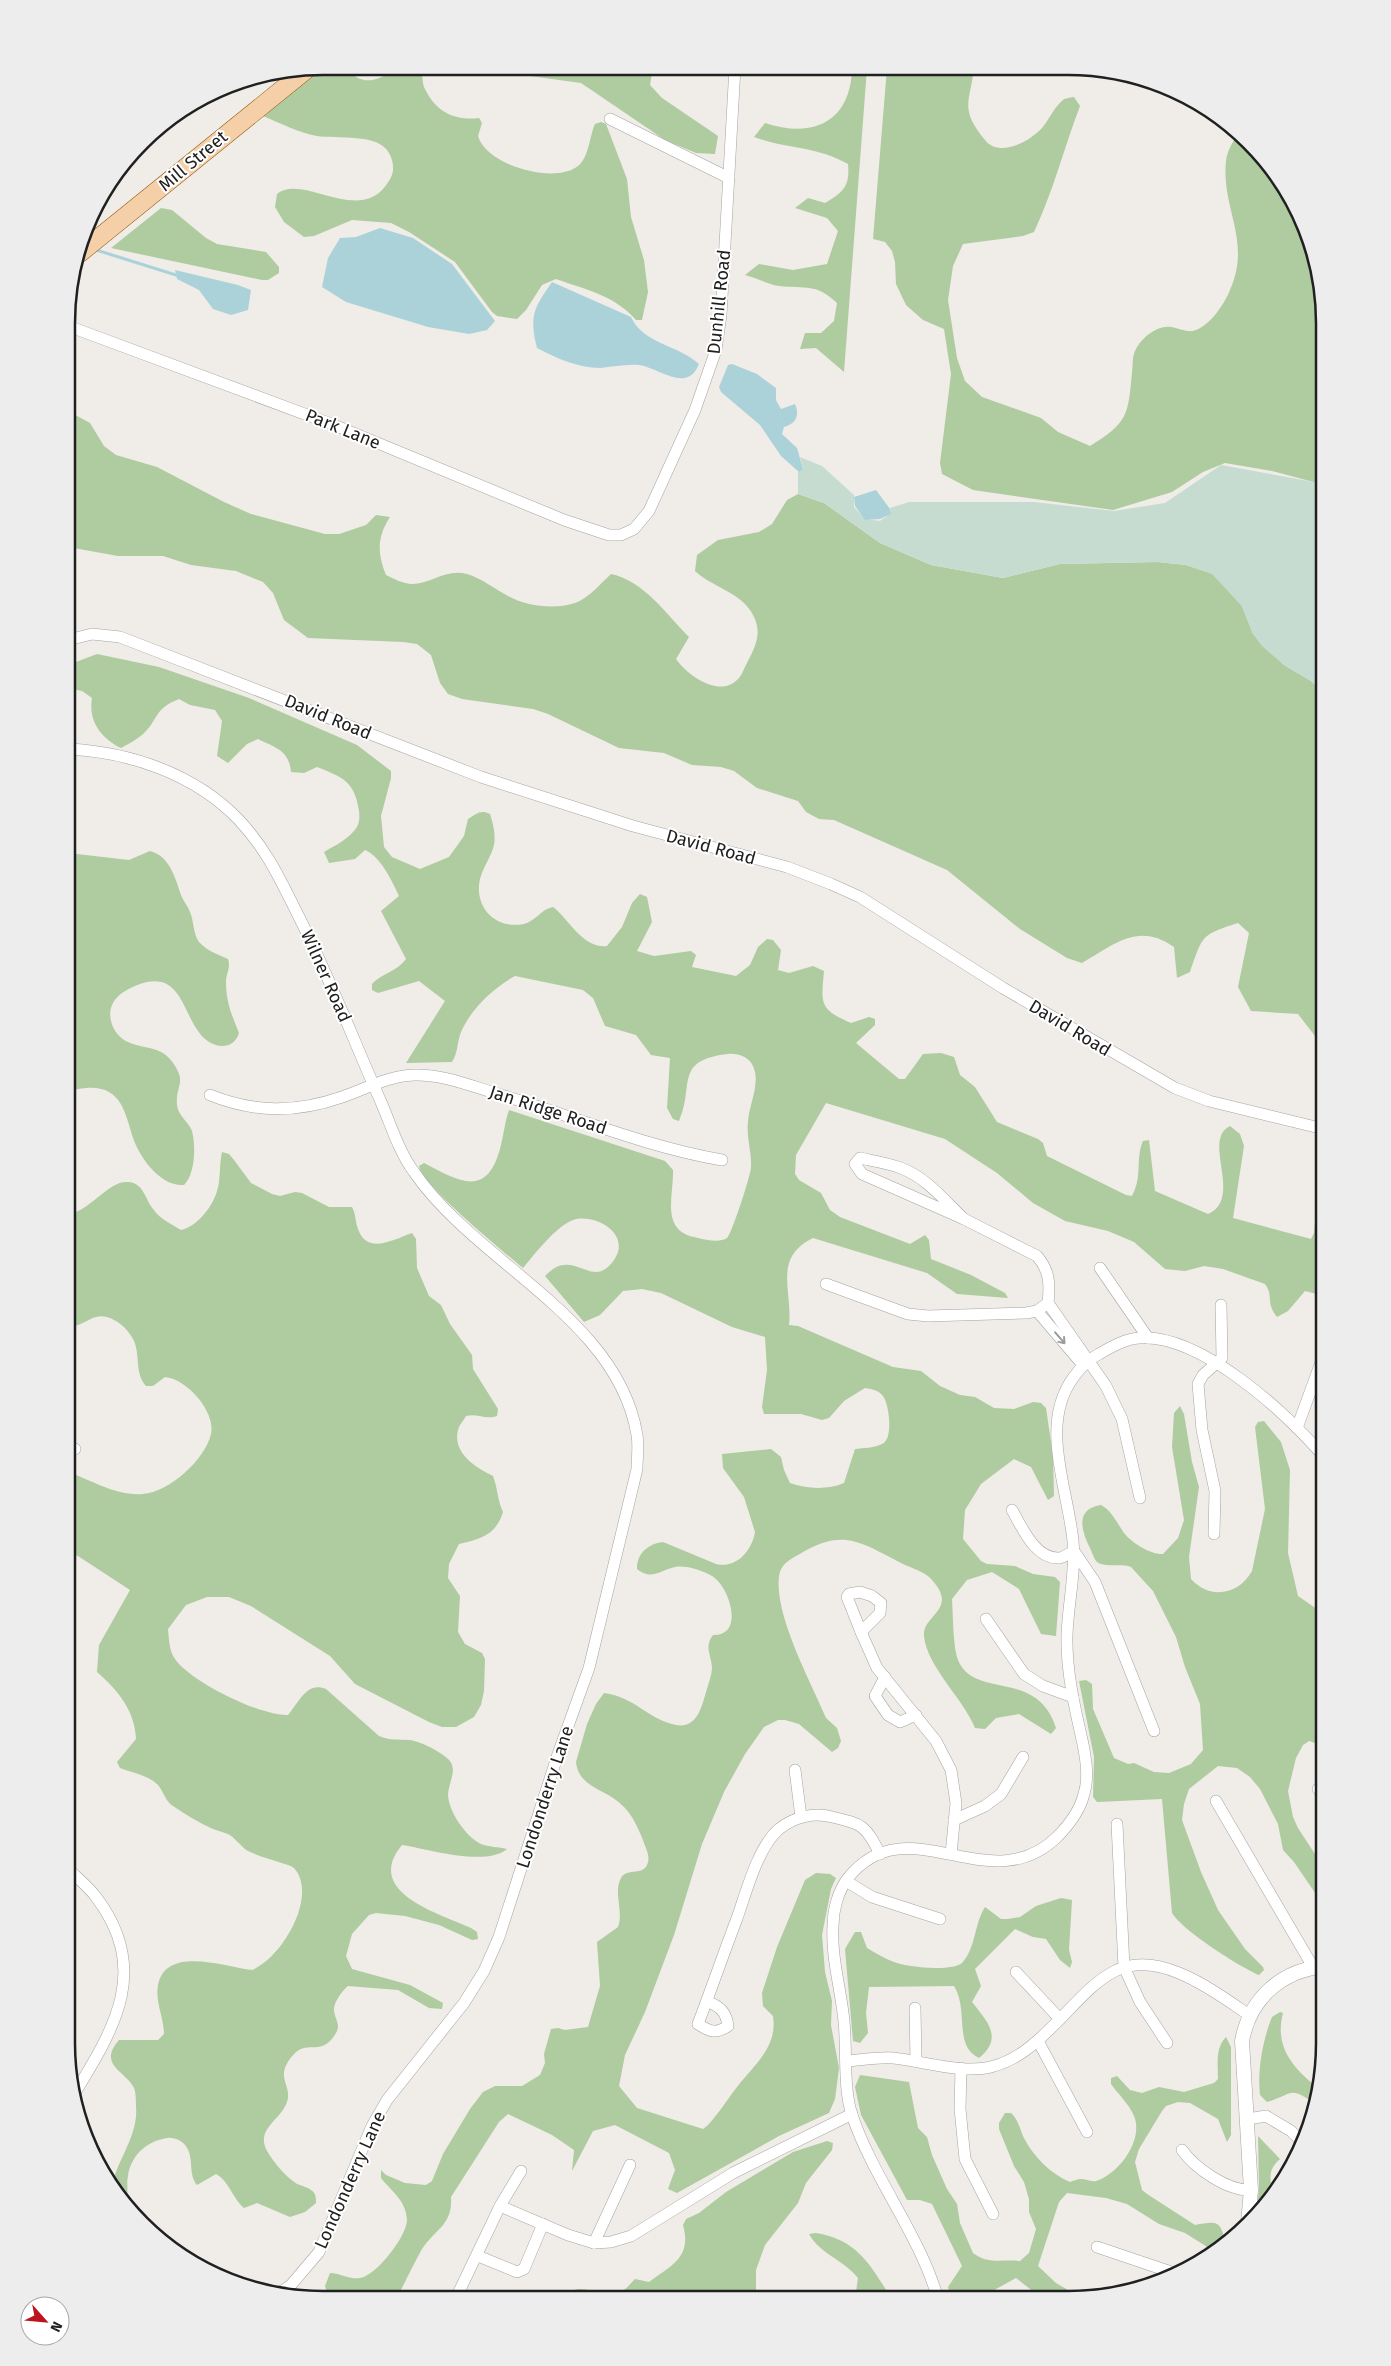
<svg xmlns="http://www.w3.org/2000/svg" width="1391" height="2366" font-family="'Fira Sans',sans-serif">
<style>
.forest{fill:#afcba0}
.wetland{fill:#c6dcd1}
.water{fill:#acd2d9}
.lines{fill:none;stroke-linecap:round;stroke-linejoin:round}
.stream{stroke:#acd2d9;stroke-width:3}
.minor-casing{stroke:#a4a4a4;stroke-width:12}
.tertiary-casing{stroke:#a4a4a4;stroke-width:15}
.primary-casing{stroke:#8f5c0e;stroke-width:19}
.minor{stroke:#fff;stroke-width:11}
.tertiary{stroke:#fff;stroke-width:14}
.primary{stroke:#f4cfa8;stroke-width:18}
.oneway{stroke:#9b9b9b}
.labels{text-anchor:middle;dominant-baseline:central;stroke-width:4;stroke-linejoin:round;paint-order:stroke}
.street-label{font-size:18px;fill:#202020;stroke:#fff}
.rim{fill:none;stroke:#202020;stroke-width:2.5}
</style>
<rect width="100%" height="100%" fill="#f0ece7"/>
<g class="forest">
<path d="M327,66H344C373,101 390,60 420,67C423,74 422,81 424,87C435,111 453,121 479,118L482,123L478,136C486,165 551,183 575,168C589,161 589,137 595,124L601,122L606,124L627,179L631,217L644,260L648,292L642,320H636C616,296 584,289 556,279L542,285L526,310L517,319L497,316L492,312L455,262L409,232L391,223L352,220L314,236L304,237L284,222L275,207L277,194C303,172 361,228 389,181C395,172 394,162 389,153C379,133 336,139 317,136C299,133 280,123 263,116Z"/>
<polygon points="527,67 653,67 650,85 662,98 718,136 715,154 696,153 665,140 581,83 530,76"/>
<path d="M852,68H867L844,372L816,348L800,349L805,333H821L834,321L837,303C816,283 806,289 779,286C768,284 756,278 745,275L759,264L793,270L827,264L838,231L827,218L795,208L808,198L825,203C844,192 850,186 848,164C817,146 787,149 754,137L765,123C813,139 851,122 852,68Z"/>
<path d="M887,68H974C970,103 959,108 985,140C999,158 1029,142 1042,128C1049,120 1054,107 1063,100C1065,98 1070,98 1074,97L1080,106C1064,148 1053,192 1034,232L1023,236L963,244L953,266L948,300L957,358L965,381L982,397L1041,418L1058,432L1090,446C1128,423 1128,415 1132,373C1133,366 1132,357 1135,351C1141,338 1157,325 1171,327C1178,328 1186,332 1193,331C1209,327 1224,305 1230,290C1252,240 1221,209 1226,161C1227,151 1233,142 1238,133L1272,167L1300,217C1298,228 1299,235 1309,242L1325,323V485L1272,471L1225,463L1203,472L1172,492L1113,510L973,490L942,474L940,463L951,374L944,329L923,320L906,305L896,284L895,262L892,251L885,242L873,239Z"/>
<polygon points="161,208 172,210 206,238 217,244 266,252 279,267 279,273 268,280 262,280 111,248"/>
<path d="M68,411L90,423L104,446L116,455L157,467L224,502L251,514L325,534H339L366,525L376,515L390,517C377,537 377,553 386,575C394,579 402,583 411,584C429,585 446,568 467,574C481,578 495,589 508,596C526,606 554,610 575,603C589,598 600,584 611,574C644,581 666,614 689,637L676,659C687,675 719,698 737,680C741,677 743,671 745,667C755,647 765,632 750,610C738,592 711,586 695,571L697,555L718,540L759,532L772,524L787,500L798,494L824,503L880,543L931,565L1003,578L1060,564L1158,562L1186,565L1213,574L1242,606L1253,634L1284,665L1311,681L1325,694V1042L1315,1036L1298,1014L1251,1011L1238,987L1249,933L1238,923C1200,935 1203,936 1190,972L1177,978L1174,947C1138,922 1115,944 1082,963L1067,958L1020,929L947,870L834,820L819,819L806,812L798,801L757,788L734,771L721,767L692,765L664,753L619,748L548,714L533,709L462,699L448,694L440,683L431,655L417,644L403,642L308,638L284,620L273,593L263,582L236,571L191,565L163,556H118L68,547Z"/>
<path d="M97,654L159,667L249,698L357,745L391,771V778L381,816L384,847L392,857L420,869L449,857L464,836L468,819C476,814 481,809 490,814C493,824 496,834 494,845C491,858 480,871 479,885C477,911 498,929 524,924C536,921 541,909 553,907C569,919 583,949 607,946L622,927L632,903L640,894L647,897L652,922L637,951L654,956L691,951L696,955L692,967L736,976L750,965L758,947L767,939L773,940L781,950L778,970L789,973L813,966L824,971C821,1004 819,1009 851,1023L869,1017L875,1019V1025L856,1043L899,1079H905L923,1054L941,1053L954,1057L960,1075L975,1087L997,1122L1038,1139L1043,1143L1047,1156L1126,1195L1132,1196C1143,1176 1135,1159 1143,1141L1149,1140L1155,1191L1208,1214C1244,1198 1201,1140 1230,1126L1240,1134L1244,1146L1233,1218L1311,1239L1314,1233L1316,1208L1324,1180V1296L1305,1291L1288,1311L1277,1317C1265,1302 1274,1296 1265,1284L1223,1269L1204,1266L1185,1271L1165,1269L1134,1242L1108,1231L1065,1221L1033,1203L997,1173L945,1139L826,1103L796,1155L795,1174L799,1180L821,1193L830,1210L840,1217L910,1244L925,1235L929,1240L931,1259L971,1275L1005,1293L1008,1298L957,1294L927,1273L813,1238C772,1258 793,1292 789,1325L798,1326L893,1367L921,1371L940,1386L960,1395L975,1397L994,1408L1014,1409L1033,1402L1041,1403L1046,1408L1053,1456L1054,1496L1048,1500L1031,1467L1014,1459L981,1484L965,1510L963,1539L981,1561L987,1564L1015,1566L1033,1574L1055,1577L1060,1582L1056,1636L1041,1634L1019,1589L992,1572L967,1580L952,1599C953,1615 953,1647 958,1660C974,1700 1037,1668 1056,1728L1051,1734L1019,1714L996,1718L985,1729L975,1728C963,1698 927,1667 924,1636C922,1615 959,1610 932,1580C926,1572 911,1568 903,1564C860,1542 843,1527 798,1555C789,1560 781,1564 779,1576C774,1615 811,1682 826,1718L837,1728L841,1741L838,1748L832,1752L799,1724L785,1720H778L764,1727L745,1754L724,1792L702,1844L674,1935L645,2012L625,2055L619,2086L637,2108L703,2129L708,2125C719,2113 727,2100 737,2087C754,2065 778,2047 773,2016L763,2006L762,1993L777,1947L805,1880L816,1873L830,1874L836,1878L831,1889L822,1935L825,1972L832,2001L831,2025L839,2068L835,2099L829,2113L779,2136L677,2193L668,2189L675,2170L669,2153L615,2125L593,2131L572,2171L574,2150L552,2135L508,2114L499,2122L451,2197C453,2225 435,2229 422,2249C413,2265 405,2282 397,2298H329L325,2286L330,2273C340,2273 350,2280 360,2278C376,2276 407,2236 407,2220C406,2200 391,2191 381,2178V2170L386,2175L405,2183L426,2185L432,2181L443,2154L470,2109L483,2092L495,2086H522L540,2075L545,2063L544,2054L551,2029L558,2028L565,2030L588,2027L600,1986L597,1942L618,1927C624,1911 613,1893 621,1878C627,1867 645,1877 648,1862C650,1854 645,1847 643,1840C638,1828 633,1816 624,1807C608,1789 579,1789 576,1762L587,1724L596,1704L604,1693C635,1697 649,1720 676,1725C698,1729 702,1705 707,1689C709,1682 712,1674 712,1667C711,1654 704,1647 713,1635C745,1636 730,1587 712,1576C703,1571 686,1565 675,1567C660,1570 652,1581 637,1569C637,1553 648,1544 663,1542L716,1564C736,1569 752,1551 755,1532L744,1497L723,1468L722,1454L771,1449L781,1457L784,1470L790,1483C806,1489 828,1490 844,1483L855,1449C863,1448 875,1448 882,1444C894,1439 889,1404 883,1396C878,1390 872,1389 865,1388L844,1401L829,1418L822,1420L801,1414H764L762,1407L767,1370L765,1337L732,1327L661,1293L642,1289L623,1291L600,1315L584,1322L545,1276C550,1271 557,1265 564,1265C579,1263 594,1280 608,1267C639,1237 596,1212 573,1220C555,1227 535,1254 523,1268C504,1252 422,1185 419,1166L424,1163C460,1182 488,1199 501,1145C504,1133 505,1121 509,1110L665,1161L673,1170C674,1196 659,1232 698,1238C706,1240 720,1243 727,1238C731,1236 751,1175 751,1167C752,1152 746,1137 748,1122C749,1104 761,1083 753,1066C749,1057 738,1053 728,1054C673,1060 695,1086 679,1121L673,1119L667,1108L670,1058L651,1055L636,1035L605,1026L593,998L583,990L515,976C493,988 471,1009 461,1032C457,1042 458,1053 452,1062L406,1063L445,1001L419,981L378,993L372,990V984C381,974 398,971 406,959L381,911L399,896C392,881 381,857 365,850L355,859L329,863L324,852C334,846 345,841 353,832C359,826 360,820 359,811C355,781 342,777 317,767L304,773L291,772C289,750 276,748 258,739L247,744L228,763L217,756L222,721L215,710L190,705L179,699C153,709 159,720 142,735C136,740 128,744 121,748C101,738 88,721 92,698L82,691L68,688V665Z"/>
<path d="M150,851C170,856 175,878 181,895C183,901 188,906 190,912C194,921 193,934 199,942C207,951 217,954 228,959C231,968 226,973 226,982C226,1002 232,1016 239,1033C233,1052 212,1048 201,1035C181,1011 181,967 135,986C126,990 116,995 112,1005C109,1012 110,1020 113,1027C125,1053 155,1041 170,1059C189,1083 175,1084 177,1105C178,1116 189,1122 192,1131C196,1147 195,1174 184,1185C161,1187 140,1158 133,1138C125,1112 121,1085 86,1088C80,1089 73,1089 67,1091L68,853L129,860Z"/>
<path d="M222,1152L229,1154L234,1160L251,1183L272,1194L280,1196L295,1192L302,1193L329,1207H352C356,1214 355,1221 358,1229C367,1255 393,1240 412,1233L416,1239L417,1268L429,1296L441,1305L450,1324L472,1355L473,1369L498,1409L497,1416C486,1420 477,1413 466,1416C464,1420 459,1425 458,1430C452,1453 476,1468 493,1476C498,1489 497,1499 503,1512C496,1535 481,1539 459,1544L449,1564L448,1578L460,1596L458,1632L465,1644L482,1653L485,1659L484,1691L481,1705L474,1717L456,1727H442L429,1722L355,1684L330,1656L251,1606L229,1597H207L186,1605L168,1629C169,1639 169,1651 175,1659C191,1682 260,1716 288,1715C299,1702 307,1681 326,1689L379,1736C390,1741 398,1739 409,1740C420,1741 439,1751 447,1758C459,1768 449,1781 448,1794C448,1811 466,1837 481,1844C488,1847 499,1847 507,1849C486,1867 428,1849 402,1845C363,1892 438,1913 471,1928L477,1932L478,1939L472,1940L439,1925L405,1916L376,1913L369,1915L352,1934L346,1956L352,1969L410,1985L443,2003L442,2009L429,2008L398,1990L348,1986C342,1991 333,2003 334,2011C335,2019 341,2025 336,2033C322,2057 308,2040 295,2053C272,2077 293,2084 287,2102C281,2120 255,2129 267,2151C274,2163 285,2176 297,2184C302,2186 307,2187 311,2190C316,2193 316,2198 316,2203L305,2212L290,2217L257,2203L244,2208C233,2199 229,2181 216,2174L197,2185C188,2174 194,2159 187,2148C184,2141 174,2137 167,2138C147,2141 131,2155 128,2176C126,2184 129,2191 126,2199L122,2202L113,2189C111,2168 139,2138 136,2107C136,2102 136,2093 134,2088C126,2071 97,2065 119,2040H158L164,2034C164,2018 155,2002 158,1985C166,1945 225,1967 252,1970C281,1959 319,1896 294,1868C291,1864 256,1857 245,1849C239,1844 235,1838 228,1834C223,1832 218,1831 213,1829C200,1823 186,1815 173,1806C165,1801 164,1792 158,1785C148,1775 133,1773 120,1768L117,1762L136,1739C135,1711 118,1690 97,1672L99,1645L130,1590L78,1556L67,1553V1472C93,1480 114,1496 143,1494C169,1492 205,1460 211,1434C216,1412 187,1379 165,1377L153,1386H146C134,1373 141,1354 133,1339C127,1327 110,1313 96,1317C85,1320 78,1329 67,1325V1214C89,1213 108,1180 128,1182C144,1183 145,1199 153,1209C160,1219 171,1224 181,1230C197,1227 213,1206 217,1191C221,1179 219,1165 222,1152Z"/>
<path d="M1180,1406L1184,1414L1192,1462L1199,1487L1189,1557L1191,1579C1210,1600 1239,1595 1252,1571L1265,1509L1255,1427L1258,1422L1264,1421L1281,1442L1290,1470L1288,1553L1298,1596L1324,1614V1746L1309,1741L1303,1745L1296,1758L1288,1791L1293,1817L1298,1828L1324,1868V1906L1294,1862L1283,1850L1278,1824L1260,1789L1250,1777L1237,1768L1218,1766L1189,1789L1184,1804L1182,1820L1201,1872L1218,1910L1245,1949L1263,1967L1264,1970L1259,1975C1240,1967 1183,1931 1172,1913L1162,1799L1097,1802L1093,1797L1094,1757L1079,1681L1086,1680L1092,1684L1093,1709L1114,1758L1128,1764L1134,1763L1154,1772L1169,1773L1191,1764L1203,1750L1200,1704L1185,1667L1176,1637L1153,1591L1131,1567C1122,1563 1105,1568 1097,1562C1094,1559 1092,1552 1090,1548C1082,1532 1074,1509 1101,1505C1112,1511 1117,1523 1124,1533C1132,1543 1151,1555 1163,1554L1178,1538L1184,1520L1172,1447L1174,1413Z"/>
<path d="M1061,1898L1072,1900L1069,1950L1072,1962L1070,1968L1060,1960L1046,1939L1033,1937L1015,1929L975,1969L981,1986L972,2002C987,2021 1004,2038 979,2058C953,2046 969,2009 954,1986L869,1987L866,2013L868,2033L860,2043L853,2041L845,1949L855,1932H861L867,1948C876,1953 885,1959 894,1962C906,1967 952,1972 962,1963C976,1948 974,1924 985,1907L1001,1919H1008L1020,1917L1036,1906Z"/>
<path d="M1280,2012L1283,2013C1274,2047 1293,2068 1318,2088L1314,2103C1288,2085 1293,2095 1267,2102L1260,2095C1257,2071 1263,2039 1272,2017Z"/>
<path d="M1226,2037L1231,2047V2135L1227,2142L1218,2119L1190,2103L1178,2102L1166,2106L1162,2111L1139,2149L1135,2162L1142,2190L1147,2194L1195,2225C1217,2221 1221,2220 1225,2243L1220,2249L1212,2250L1185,2233L1159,2224L1127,2204L1106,2198L1067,2193L1059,2202L1038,2266L1056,2283L1080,2297L1044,2300L1016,2278L978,2299H951L948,2287L962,2266L932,2204L920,2200H907L861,2115L855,2087L860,2075L909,2082L918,2128L927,2137L932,2155L947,2189L957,2204L960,2223L973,2253C989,2265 1002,2259 1020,2261L1029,2253L1036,2229L1029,2212V2199L1024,2182L1014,2166L999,2129V2123L1005,2113H1011C1019,2120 1020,2131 1025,2140C1035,2158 1051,2174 1070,2182C1073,2181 1077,2179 1081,2179C1086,2179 1090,2182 1096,2181C1119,2174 1144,2140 1134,2116C1130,2105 1118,2094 1111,2084V2078L1117,2076L1130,2090L1142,2093L1159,2087L1184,2092L1214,2083L1218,2079C1218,2065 1215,2048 1226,2037Z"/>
<path d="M1258,2136L1280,2159C1268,2169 1269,2180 1274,2195L1256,2215L1259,2189Z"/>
<path d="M827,2141L833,2143L832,2150L806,2183L798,2203L765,2245L756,2270V2299L565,2298C578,2277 599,2300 620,2292C626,2290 631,2283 635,2279L649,2282C672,2265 692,2257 683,2225L686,2219L699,2213L726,2192L793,2152Z"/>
<path d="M816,2233C857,2240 869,2263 890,2296L904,2298L918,2293L924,2299H860L856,2292L858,2278C844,2260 820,2254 809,2234Z"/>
</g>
<polygon class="wetland" points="800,457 822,466 854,495 854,507 865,519 880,521 891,513 890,508 909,502 1034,502 1114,511 1165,503 1221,465 1325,484 1325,694 1311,681 1284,665 1262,646 1253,634 1242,606 1212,574 1186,565 1158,562 1060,564 1003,578 931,565 880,543 824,503 798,494 798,472 803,468"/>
<g class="water">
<polygon points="380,228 413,238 452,264 495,321 487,330 469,334 428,327 346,302 322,287 328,258 340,238 356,237"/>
<polygon points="175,270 238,285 251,290 248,310 231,315 213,309 199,290 177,279"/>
<path d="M552,282L631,317C643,344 679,345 699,364C687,394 660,368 639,365C626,364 612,367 600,368C578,368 556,358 537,348C529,315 534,308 552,282Z"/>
<path d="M732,364L757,374L776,388V400L781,409L795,404C800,415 796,424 784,427L782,434L797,448L803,469L799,472L781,456L760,425L721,392L719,387L728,365Z"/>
<polygon points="876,490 890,509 891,514 880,519 865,520 855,506 854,497"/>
</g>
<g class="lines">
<polyline class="stream" points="93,249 176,275"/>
<g class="minor-casing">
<g id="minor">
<polyline points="610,119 729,178"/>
<polyline points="68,326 334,425 564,520 609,535 621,535 634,529 649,511 695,410 716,350 721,315 735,67"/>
<polyline points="68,640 92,634 120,637 481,777 633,826 787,867 831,884 860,897 1003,988 1175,1088 1209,1101 1324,1129"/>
<path d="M68,749C130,752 195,774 239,820C267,850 280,879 298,915C329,976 353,1039 381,1102C391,1125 399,1152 414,1172C477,1264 618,1318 637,1435C639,1446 637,1458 637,1469L589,1668L558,1754L499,1937L484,1971L464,2003L387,2100L372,2126L319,2252L291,2285L278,2294"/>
<path d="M210,1095C255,1113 296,1113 342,1097C366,1089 387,1076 414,1075C442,1074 471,1086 498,1094C573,1116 646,1147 722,1160"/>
<path d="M860,1158C874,1161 888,1163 901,1168C927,1178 945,1201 964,1219L862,1174L855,1164Z"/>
<polyline points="1100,1268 1148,1338"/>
<path d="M826,1284L908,1314L928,1316L1026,1313L1037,1311L1048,1303C1050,1285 1050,1271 1037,1256L964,1219"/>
<polyline points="1048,1303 1106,1386 1122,1419 1140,1498"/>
<polyline points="1037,1311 1083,1365"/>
<polyline points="1297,1428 1324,1354"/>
<polyline points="67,1449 75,1449"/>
<path d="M1012,1510C1022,1527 1035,1560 1060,1558C1064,1557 1070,1553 1074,1551L1095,1582L1154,1731"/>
<polyline points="1214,1534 1215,1491 1202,1430 1198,1384 1203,1375 1222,1358 1221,1305"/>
<polygon points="860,1592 872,1596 881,1603 880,1613 861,1632 847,1597 849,1594"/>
<polyline points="986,1619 1024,1674 1043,1686 1073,1697"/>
<polyline points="861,1632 877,1668 936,1741 951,1770 956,1803 951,1854"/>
<polyline points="885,1677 875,1696 888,1715 900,1722 916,1715"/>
<polyline points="795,1770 801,1817"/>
<polyline points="1318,1789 1324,1795"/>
<polyline points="1216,1801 1313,1967"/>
<polyline points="954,1820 985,1806 1001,1794 1023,1757"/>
<polyline points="1117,1824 1124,1967 1140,2002 1167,2043"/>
<path d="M66,1867C76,1877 88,1886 96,1897C150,1968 116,2026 76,2091"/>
<polyline points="846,1881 872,1897 940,1919"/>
<polyline points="1016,1972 1060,2019"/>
<path d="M707,2001C720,2007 726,2011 728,2026C716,2034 710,2032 698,2024C711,1990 723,1955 736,1921C746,1894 757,1848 779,1829C794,1817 814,1812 832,1817C863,1824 866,1826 880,1854"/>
<polyline points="915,2008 916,2061"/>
<polyline points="1038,2041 1087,2132"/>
<path d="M847,2061C862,2060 878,2057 893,2058C922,2061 966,2075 994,2066C1017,2060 1036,2043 1053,2026C1072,2008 1091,1983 1115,1971C1159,1949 1214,1991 1249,2015"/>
<polyline points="961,2068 960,2109 965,2159 993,2214"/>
<polyline points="1248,2119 1266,2116 1291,2131 1304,2144"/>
<path d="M1182,2150C1195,2168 1227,2191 1251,2190"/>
<polyline points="500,2206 568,2235 594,2243 611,2242 631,2236 733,2173 852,2114"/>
<polyline points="594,2243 630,2165"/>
<polyline points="1097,2247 1177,2274"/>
<polyline points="478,2256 517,2272 524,2269 543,2224"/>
<polyline points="456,2298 500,2206 521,2171"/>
<path d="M938,2299C919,2233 874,2180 852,2115C843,2088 847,2050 844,2021C841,1990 831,1957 833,1926C833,1910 838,1891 848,1878C908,1803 989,1903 1057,1837C1068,1826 1080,1810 1084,1794C1089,1778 1086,1760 1083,1744C1075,1709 1066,1671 1067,1635C1068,1604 1076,1572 1073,1541C1068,1489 1039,1425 1073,1378C1080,1368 1087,1360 1099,1354C1111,1347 1125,1339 1139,1338C1200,1333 1288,1414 1324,1457"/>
</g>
</g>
<g class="tertiary-casing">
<path id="tertiary" d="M1248,2223L1251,2190L1242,2041C1250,1998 1281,1971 1324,1966"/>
</g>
<g class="primary-casing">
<polyline id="primary" points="80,253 306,70"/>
</g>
<use href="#minor" class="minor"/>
<use href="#tertiary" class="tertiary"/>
<use href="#primary" class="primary"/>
</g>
<defs><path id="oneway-shaft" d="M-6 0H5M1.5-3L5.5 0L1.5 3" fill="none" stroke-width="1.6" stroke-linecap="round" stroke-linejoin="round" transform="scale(1.25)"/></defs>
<use class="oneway" href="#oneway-shaft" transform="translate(1060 1338) rotate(49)"/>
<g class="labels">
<g class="street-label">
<text transform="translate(193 161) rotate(-40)">Mill Street</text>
<text transform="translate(719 302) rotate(-84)">Dunhill Road</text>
<text transform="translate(343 429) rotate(22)">Park Lane</text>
<text transform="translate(328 717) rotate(22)">David Road</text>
<text transform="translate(711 847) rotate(15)">David Road</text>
<text transform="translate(326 976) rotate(66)">Wilner Road</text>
<text transform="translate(1070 1028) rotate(31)">David Road</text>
<text transform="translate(548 1110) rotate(18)">Jan Ridge Road</text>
<text transform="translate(545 1797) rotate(-72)">Londonderry Lane</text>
<text transform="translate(350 2180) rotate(-66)">Londonderry Lane</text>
</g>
</g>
<path d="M0 0H1391V2366H0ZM323 75H1068A248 248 0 0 1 1316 323V2043A248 248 0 0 1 1068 2291H323A248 248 0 0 1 75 2043V323A248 248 0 0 1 323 75Z" fill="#ededed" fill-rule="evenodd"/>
<path class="rim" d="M323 75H1068A248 248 0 0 1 1316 323V2043A248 248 0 0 1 1068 2291H323A248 248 0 0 1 75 2043V323A248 248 0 0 1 323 75Z"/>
<g transform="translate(45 2321) rotate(117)"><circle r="24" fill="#ffffff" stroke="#a6a6a6"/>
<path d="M0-4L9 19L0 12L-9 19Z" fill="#be121c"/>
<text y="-8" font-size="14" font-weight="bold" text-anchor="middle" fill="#202020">N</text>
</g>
</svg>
